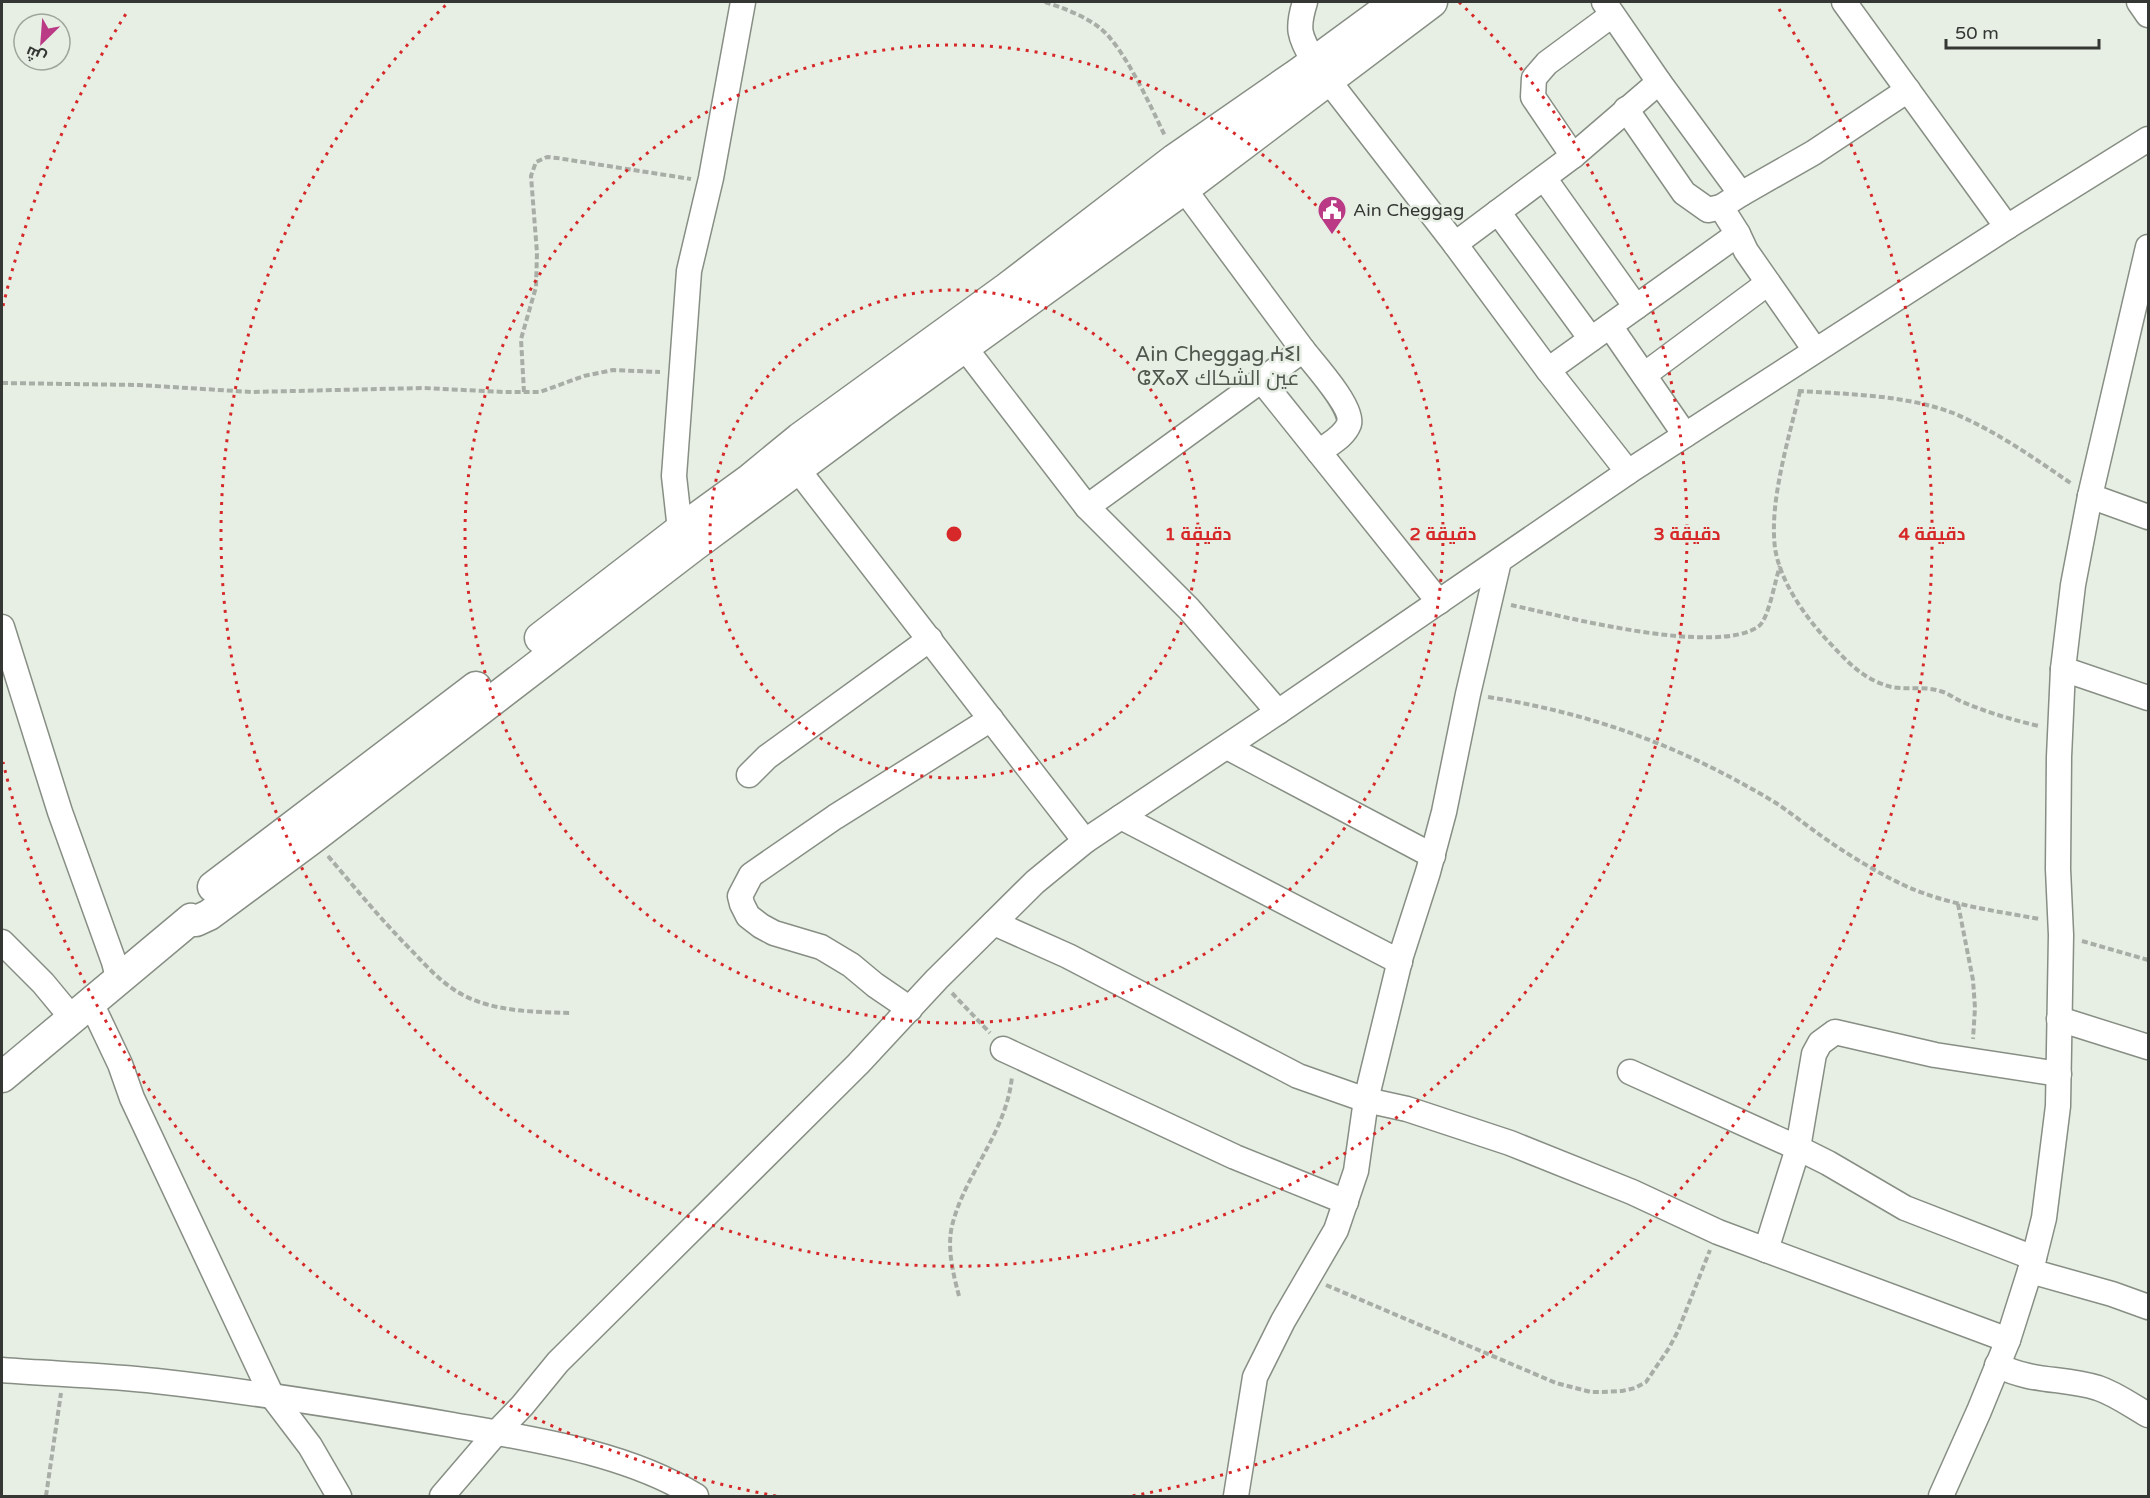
<svg xmlns="http://www.w3.org/2000/svg" width="2150" height="1498" font-family="'Varela Round',Cairo,'Noto Sans Tifinagh',sans-serif">
<style>
.lines{fill:none;stroke-linecap:round;stroke-linejoin:round}
.minor-casing{stroke:#878e84;stroke-width:27}
.tertiary-casing{stroke:#878e84;stroke-width:33}
.path{stroke:#a8aea6;stroke-width:4;stroke-dasharray:6 3;stroke-linecap:butt}
.minor{stroke:#fff;stroke-width:24}
.tertiary{stroke:#fff;stroke-width:30}
.ring{fill:none;stroke:#d62828;stroke-width:3;stroke-dasharray:3 6}
.labels{text-anchor:middle;dominant-baseline:central;stroke-width:5;stroke-linejoin:round;paint-order:stroke}
.poi-label{font-size:18px;fill:#343733;stroke:#e7efe4;text-anchor:start}
.quarter-label{font-size:21px;fill:#50574e;stroke:#e7efe4}
.centre{fill:#d62828;stroke:#e7efe4;stroke-width:3}
.ring-label{font-size:18px;text-anchor:middle;font-weight:bold;fill:#d62828;stroke:#e7efe4;stroke-width:5;stroke-linejoin:round;paint-order:stroke}
</style>
<rect width="100%" height="100%" fill="#e7efe4"/>
<g class="lines">
<g class="minor-casing">
<g id="minor">
<path d="M1305,2C1296,31 1300,36 1314,62L1455,244L1548,370L1628,472"/>
<polyline points="1604,2 1659,82 1741,194 1721,207 1738,234 1746,251 1815,350"/>
<polyline points="1844,2 2007,227"/>
<polyline points="2139,2 2148,15"/>
<polyline points="1626,109 1684,193 1708,210 1721,207"/>
<polyline points="1573,156 1533,97 1534,78 1547,63 1612,15"/>
<polyline points="1544,178 1636,307"/>
<polyline points="1741,194 1813,153 1908,90"/>
<polyline points="1498,212 1591,339"/>
<polyline points="1455,244 1573,156 1659,82"/>
<polyline points="1610,326 1685,435"/>
<polyline points="965,348 1087,507 1189,609 1278,712"/>
<path d="M1303,350C1314,364 1354,408 1349,424C1344,437 1329,444 1319,452"/>
<polyline points="1548,370 1738,234"/>
<polyline points="1644,375 1768,283"/>
<polyline points="1262,381 1439,602"/>
<polyline points="788,457 1085,841"/>
<polyline points="2090,496 2148,517"/>
<polyline points="1087,507 1303,350 1184,189"/>
<polyline points="680,530 674,476 689,271 711,178 743,2"/>
<polyline points="2,627 60,812 114,962 119,981"/>
<polyline points="2063,669 2148,698"/>
<polyline points="1227,747 1433,856"/>
<polyline points="749,775 767,757 930,639"/>
<polyline points="1121,817 1400,962"/>
<polyline points="994,923 1068,956 1298,1076 1366,1100 1407,1109 1510,1143 1632,1192 1718,1232 2008,1340"/>
<polyline points="2,942 43,983 72,1018"/>
<polyline points="91,1003 120,1064 132,1098 272,1396 310,1446 339,1496"/>
<polyline points="910,1009 875,985 851,965 821,947 774,933 761,926 748,916 742,904 740,896 751,875 835,817 991,719"/>
<polyline points="2059,1019 2148,1047"/>
<polyline points="1003,1049 1235,1157 1346,1202"/>
<polyline points="1630,1072 1798,1148 1814,1054 1820,1043 1835,1032 1935,1055 2059,1074"/>
<polyline points="1766,1250 1798,1148 1828,1163 1905,1208 2034,1258"/>
<polyline points="2030,1271 2112,1294 2148,1307"/>
<path d="M1997,1365C2033,1383 2062,1377 2098,1388C2116,1394 2132,1406 2148,1415"/>
<path d="M2,1370C53,1374 105,1375 156,1381C255,1392 354,1408 453,1425C532,1439 628,1453 696,1496"/>
<polyline points="442,1496 496,1433 522,1406 558,1362 858,1064 937,979 1035,882 1085,841 1278,712 1628,472 2007,227 2148,139"/>
<polyline points="1236,1496 1255,1377 1283,1321 1336,1230 1356,1171 1366,1100 1401,956 1428,872 1444,812 1468,694 1499,561"/>
<polyline points="1941,1496 1979,1411 2008,1340 2034,1258 2044,1218 2058,1106 2061,935 2058,869 2059,757 2063,669 2073,585 2090,496 2148,247"/>
</g>
</g>
<g class="tertiary-casing">
<g id="tertiary">
<polyline points="540,638 680,530 750,479 800,438 1007,288 1175,159 1299,73 1396,2"/>
<polyline points="213,887 476,687"/>
<polyline points="2,1077 191,919 196,921 209,915 313,838 695,545 884,405 1184,189 1432,2"/>
</g>
</g>
<g class="path">
<path d="M1045,2C1063,8 1085,16 1100,28C1124,47 1151,107 1165,136"/>
<polyline points="2,383 139,385 251,392 423,388 505,392 540,392 584,376 613,370 660,372"/>
<path d="M1798,391C1847,394 1906,395 1953,413C1996,431 2034,458 2072,484"/>
<path d="M1800,391C1789,438 1769,501 1775,548C1780,581 1804,615 1826,639C1843,657 1858,675 1882,684C1900,692 1922,685 1940,691C1949,693 1956,700 1965,703C1989,713 2013,720 2039,726"/>
<polyline points="524,392 521,339 536,287 537,253 531,176 536,162 547,157 557,158 691,179"/>
<path d="M1511,605C1562,616 1717,657 1759,626C1769,618 1775,580 1780,566"/>
<path d="M1488,697C1595,714 1683,747 1776,803C1791,813 1806,825 1820,835C1845,853 1887,879 1915,890C1955,906 1997,911 2039,919"/>
<path d="M328,856C356,889 383,922 414,953C428,968 444,985 463,995C495,1012 536,1012 571,1013"/>
<polyline points="1958,904 1973,980 1975,1008 1973,1039"/>
<polyline points="2082,941 2148,960"/>
<polyline points="952,993 990,1033"/>
<polyline points="1326,1285 1556,1383 1591,1392 1602,1392 1622,1391 1635,1388 1646,1382 1669,1348 1678,1331 1710,1250"/>
<path d="M959,1296C953,1273 946,1246 953,1222C967,1171 1007,1131 1012,1076"/>
<polyline points="46,1496 61,1393"/>
</g>
<use href="#minor" class="minor"/>
<use href="#tertiary" class="tertiary"/>
</g>
<g class="ring">
<circle cx="954" cy="534" r="244"/>
<circle cx="954" cy="534" r="489"/>
<path d="M1459 2A733 733 0 1 1 449 2"/>
<path d="M776 1496A978 978 0 0 1 3 762M3 306A978 978 0 0 1 129 9M1779 9A978 978 0 0 1 1132 1496"/>
</g>
<defs>
<g id="civic-pin" transform="scale(1.5)"><path d="M0 17L-7.5 6A9.5 9.5 0 1 1 7.5 6Z" fill="#ba3a86" stroke="#e7efe4"/><path d="M-.6-6.5H3V-4.5H.6V-3L4-1V1h2V6H-6V1h2V-1L-.6-3ZM-1.2 2.5V6h2.4V2.5Z" fill="#fff"/></g>
</defs>
<g fill-rule="evenodd">
<use href="#civic-pin" x="1332" y="210"/>
</g>
<g class="labels">
<g class="poi-label">
<text x="1353" y="210">Ain Cheggag</text>
</g>
<g class="quarter-label">
<text x="1218" y="354">Ain Cheggag ⵄⵉⵏ<tspan x="1218" dy="24">ⵛⴳⴰⴳ عين الشكاك</tspan></text>
</g>
</g>
<circle cx="954" cy="534" r="9" class="centre"/>
<g class="ring-label">
<text x="1198" y="540">1 دقيقة</text>
<text x="1443" y="540">2 دقيقة</text>
<text x="1687" y="540">3 دقيقة</text>
<text x="1932" y="540">4 دقيقة</text>
</g>
<rect width="2150" height="1498" fill="none" stroke="#343733" stroke-width="6"/>
<g transform="translate(42 42) rotate(205)"><circle r="28" fill="#e7efe4" stroke="#9fa59d" stroke-width="1.5"/>
<path d="M0-4.5L10 22L0 15L-10 22Z" fill="#ba3a86"/>
<text y="-9" font-size="16" font-weight="bold" text-anchor="middle" fill="#343733">ش</text>
</g>
<path d="M1946 39v9h153v-9" fill="none" stroke="#343733" stroke-width="3"/>
<text x="1955" y="39" font-size="18" fill="#343733" stroke="#e7efe4" stroke-width="4.5" paint-order="stroke">50 m</text>
</svg>
